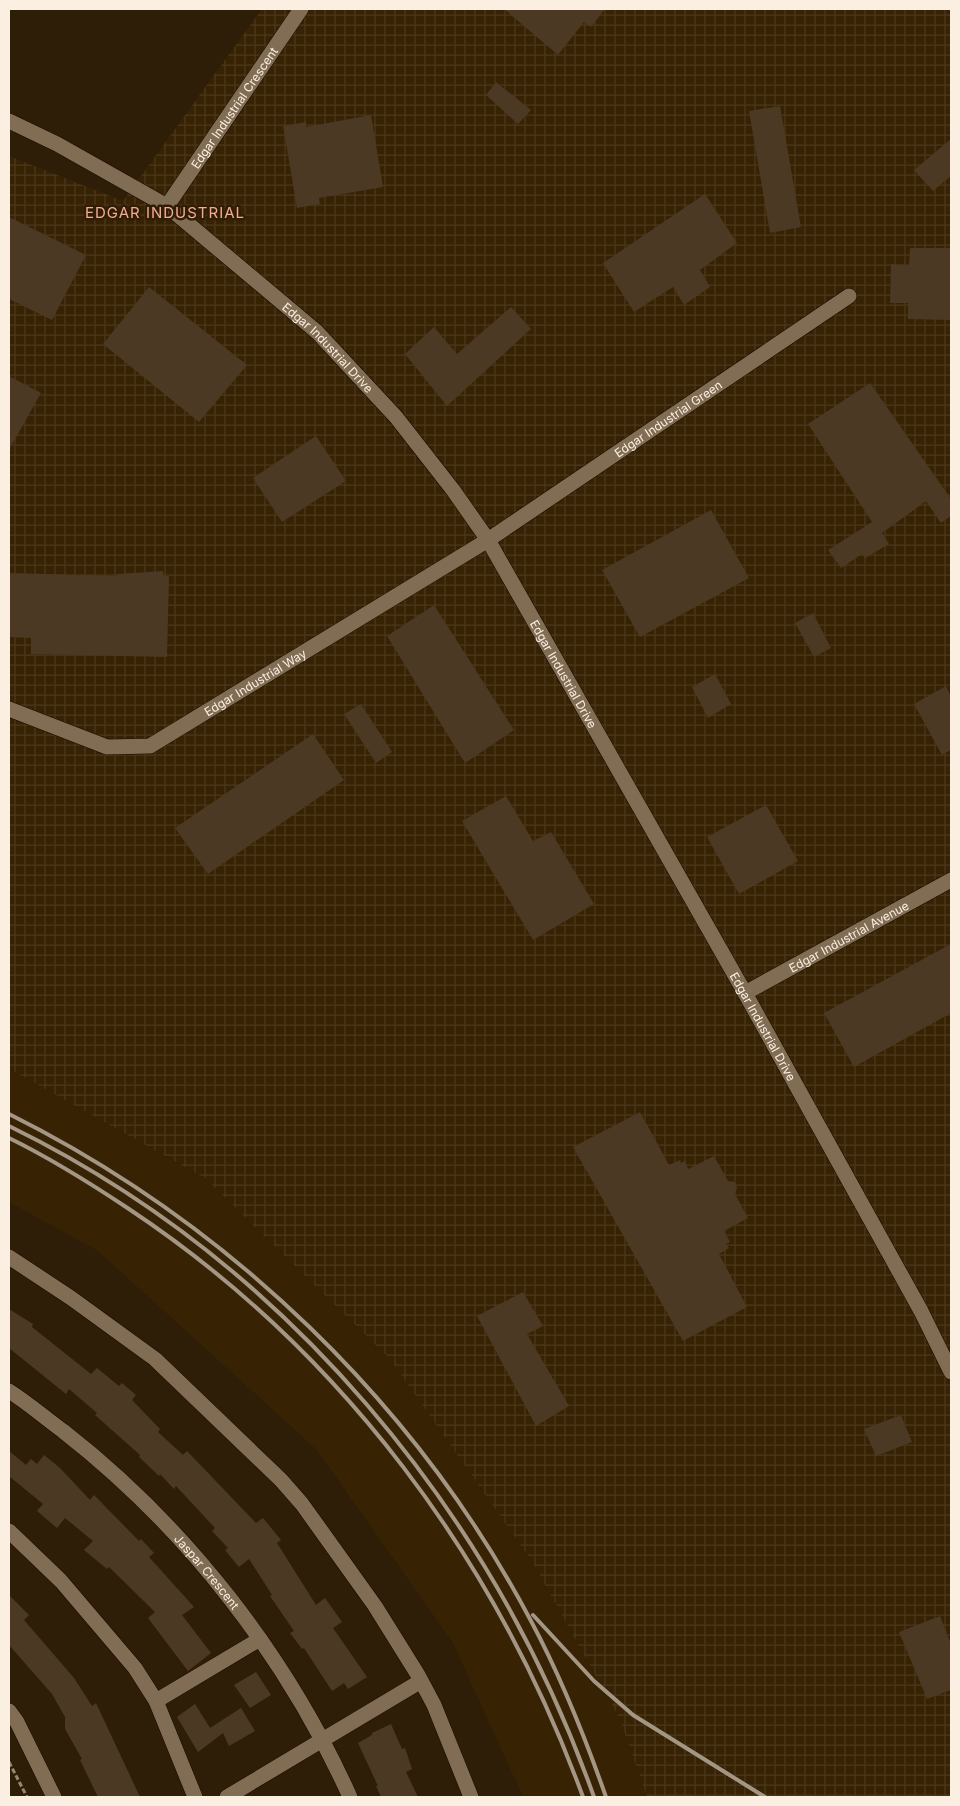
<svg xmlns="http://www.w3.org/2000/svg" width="960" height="1806" font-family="Inter,sans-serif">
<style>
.industrial{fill:url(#industrial-grid)}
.built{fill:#372204}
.building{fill:#4c3923}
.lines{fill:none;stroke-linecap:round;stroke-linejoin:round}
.minor-casing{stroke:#160800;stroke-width:16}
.path{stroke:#978876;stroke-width:3;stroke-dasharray:5 2.5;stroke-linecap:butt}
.minor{stroke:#816d54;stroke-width:15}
.rail{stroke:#a49685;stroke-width:4}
.labels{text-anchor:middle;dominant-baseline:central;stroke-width:5;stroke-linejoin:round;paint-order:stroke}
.street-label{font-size:12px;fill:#fbefe2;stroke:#2f1e07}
.quarter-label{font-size:15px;letter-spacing:1px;fill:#f8aa8e;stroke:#2f1e07}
</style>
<defs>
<pattern id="industrial-grid" width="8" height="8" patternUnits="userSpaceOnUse" patternTransform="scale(1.25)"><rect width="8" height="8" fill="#372204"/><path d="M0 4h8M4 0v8" fill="none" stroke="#4b381c"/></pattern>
</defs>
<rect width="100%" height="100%" fill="#2f1e07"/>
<polygon class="industrial" points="262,9 951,9 951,1797 647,1797 619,1718 206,1179 9,1069 9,156 123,201"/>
<polygon class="built" points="9,1069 206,1179 390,1359 533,1563 619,1718 647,1797 523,1797 453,1643 317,1450 98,1251 9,1202"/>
<g class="building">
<polygon points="504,9 605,9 591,27 584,22 558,55"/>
<polygon points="496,82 531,110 518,124 486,95"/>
<polygon points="780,106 801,227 770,233 749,111"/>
<polygon points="371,115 383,187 319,198 320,204 297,208 283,126 306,122 306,127"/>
<polygon points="951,139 951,176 933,191 914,170"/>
<polygon points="705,194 737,243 700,270 710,287 684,305 673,287 634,312 603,263"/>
<polygon points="9,217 86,255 52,320 9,299"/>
<polygon points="910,248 951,248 951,320 908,319 908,303 890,303 891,264 909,265"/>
<polygon points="149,287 247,365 199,422 103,344"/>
<polygon points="511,307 531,329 447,406 405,354 434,327 457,354"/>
<polygon points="9,376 41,393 9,450"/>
<polygon points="870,383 951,499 951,516 941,523 926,501 882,533 889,544 865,558 862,554 841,568 828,550 872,522 808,424"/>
<polygon points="316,436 346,481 282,522 253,478"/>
<polygon points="711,510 749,578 640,637 602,570"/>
<polygon points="163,571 163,576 169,576 167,657 31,654 31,638 9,637 9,573 117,576 117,574"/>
<polygon points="434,605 514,730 465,763 387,636"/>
<polygon points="813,613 831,648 814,657 795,623"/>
<polygon points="715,674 731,704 708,718 692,687"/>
<polygon points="946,686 951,697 951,750 942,755 914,704"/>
<polygon points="361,704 392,752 376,763 344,714"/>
<polygon points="313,734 344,780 208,874 175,828"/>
<polygon points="506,796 533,841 551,832 594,904 533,940 462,821"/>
<polygon points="766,805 798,861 739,894 707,837"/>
<polygon points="951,944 951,1013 854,1067 824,1013"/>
<polygon points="640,1112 669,1165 680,1160 681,1163 685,1161 688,1169 714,1156 728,1181 735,1182 737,1188 735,1194 748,1218 724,1231 730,1242 726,1244 729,1248 719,1254 747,1307 683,1341 573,1147"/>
<polygon points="523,1292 543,1326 527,1334 569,1406 536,1426 477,1316"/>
<polygon points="9,1309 33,1324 32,1327 91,1374 97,1368 119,1386 122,1383 136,1395 132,1400 160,1429 158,1432 183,1455 187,1451 256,1523 263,1518 281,1540 277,1543 316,1605 325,1598 342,1622 333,1628 367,1677 348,1689 344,1683 332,1691 304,1648 302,1649 290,1633 294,1631 270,1596 272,1595 249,1559 239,1567 225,1550 228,1548 212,1531 215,1528 176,1486 174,1489 160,1474 159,1476 139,1457 140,1455 95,1415 97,1413 69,1389 66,1394 9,1348"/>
<polygon points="901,1415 912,1442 876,1456 864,1429"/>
<polygon points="9,1451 26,1465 31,1459 37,1464 44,1455 60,1468 90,1500 94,1495 139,1541 141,1539 154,1553 149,1557 194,1607 182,1615 211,1653 188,1671 148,1618 155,1612 109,1567 107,1569 84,1550 93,1541 65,1518 57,1528 37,1511 43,1504 9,1476"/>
<polygon points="9,1595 29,1615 24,1620 74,1678 92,1706 96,1703 140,1797 98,1797 80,1760 82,1759 65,1729 65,1717 52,1694 9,1645"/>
<polygon points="940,1616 951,1644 951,1690 927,1699 899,1632"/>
<polygon points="256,1672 271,1695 250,1708 234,1685"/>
<polygon points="195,1704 210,1728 241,1708 255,1731 229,1746 223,1733 198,1752 177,1717"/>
<polygon points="391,1724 402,1749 405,1748 412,1769 406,1772 418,1797 381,1797 376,1786 378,1786 358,1743 372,1735 372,1733"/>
</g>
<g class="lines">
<g class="minor-casing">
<g id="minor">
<path id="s1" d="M9,121L57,144L167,206L317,332L396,417L453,490L488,540L745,993L921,1311L951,1372"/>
<path id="s2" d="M167,206L301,9"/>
<path id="s3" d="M9,709L107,747L150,746L488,540L849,296"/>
<path id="s4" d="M745,993L951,880"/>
<polyline points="9,1257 71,1298 155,1359 281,1480 302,1504 375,1606 418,1675 434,1705 471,1797"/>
<path id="s5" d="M9,1391C28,1403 45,1418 63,1431C186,1527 286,1655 350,1797"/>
<polyline points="9,1531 61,1581 135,1668 156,1701 195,1797"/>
<polyline points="156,1701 260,1639"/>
<polyline points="9,1711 17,1722 54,1797"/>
<polyline points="227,1797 421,1681"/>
</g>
</g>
<polyline class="path" points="9,1762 27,1797"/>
<use href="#minor" class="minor"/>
<g class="rail">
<path d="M9,1114C229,1224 416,1403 531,1621C561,1677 585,1737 606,1797"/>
<path d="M9,1126C285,1261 492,1510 594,1797"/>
<path d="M9,1138C50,1158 90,1183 129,1209C341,1350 496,1559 583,1797"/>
<polyline points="533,1615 594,1681 633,1715 765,1797"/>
</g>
</g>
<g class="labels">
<g class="street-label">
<text stroke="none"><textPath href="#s2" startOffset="119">Edgar Industrial Crescent</textPath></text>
<text stroke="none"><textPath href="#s1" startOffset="394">Edgar Industrial Drive</textPath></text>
<text stroke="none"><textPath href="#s3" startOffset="761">Edgar Industrial Green</textPath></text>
<text stroke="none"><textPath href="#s1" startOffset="799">Edgar Industrial Drive</textPath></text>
<text stroke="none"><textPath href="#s3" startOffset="271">Edgar Industrial Way</textPath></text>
<text stroke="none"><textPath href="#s4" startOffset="118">Edgar Industrial Avenue</textPath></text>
<text stroke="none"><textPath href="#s1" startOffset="1204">Edgar Industrial Drive</textPath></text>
<text stroke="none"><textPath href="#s5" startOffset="269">Jaspar Crescent</textPath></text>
</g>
<g class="quarter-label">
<text x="165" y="212">EDGAR INDUSTRIAL</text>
</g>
</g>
<rect width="960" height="1806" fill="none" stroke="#fbefe2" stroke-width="20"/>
</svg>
